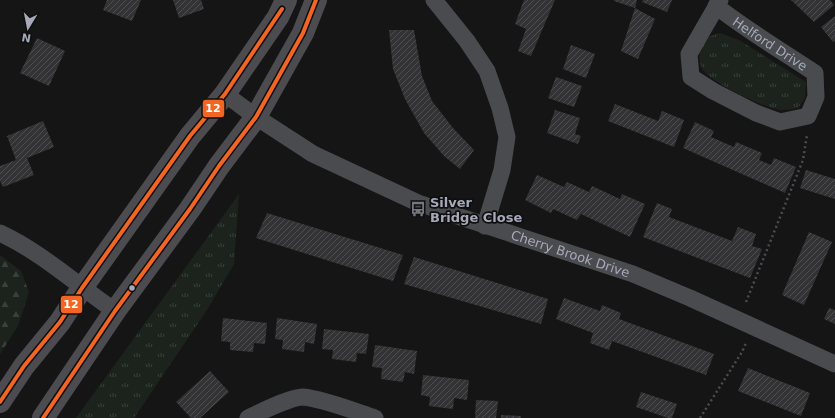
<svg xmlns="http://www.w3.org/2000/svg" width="835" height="418" font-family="'DejaVu Sans',sans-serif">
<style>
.grass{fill:url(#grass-tufts)}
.forest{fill:url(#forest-firs)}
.building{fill:url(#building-hatch)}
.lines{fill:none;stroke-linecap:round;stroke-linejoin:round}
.path{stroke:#4a4c50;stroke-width:2.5;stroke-dasharray:2 3;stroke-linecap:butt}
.minor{stroke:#494b4e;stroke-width:17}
.primary{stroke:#4c4c50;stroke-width:22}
.bus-1-casing{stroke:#0f0f11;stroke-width:7}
.bus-1{stroke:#f26522;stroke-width:4}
.bus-dot{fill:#a4aab8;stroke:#0f0f11;stroke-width:1.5}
.labels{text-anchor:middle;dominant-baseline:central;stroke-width:3.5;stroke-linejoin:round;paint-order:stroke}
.street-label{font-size:13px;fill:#a4aab8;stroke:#0f0f11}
.poi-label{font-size:13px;font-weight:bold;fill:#a4aab8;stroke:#0f0f11;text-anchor:start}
.line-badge{stroke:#0f0f11;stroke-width:1.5}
.badge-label{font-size:11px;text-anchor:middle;font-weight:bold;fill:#fff}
</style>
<defs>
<pattern id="grass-tufts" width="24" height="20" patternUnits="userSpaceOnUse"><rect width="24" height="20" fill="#1b231c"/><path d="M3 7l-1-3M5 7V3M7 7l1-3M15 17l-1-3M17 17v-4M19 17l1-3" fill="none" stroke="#39403b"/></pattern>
<pattern id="forest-firs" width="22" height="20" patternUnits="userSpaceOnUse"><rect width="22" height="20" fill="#1b231c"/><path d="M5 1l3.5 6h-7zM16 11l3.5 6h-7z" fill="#39403b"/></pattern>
<pattern id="building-hatch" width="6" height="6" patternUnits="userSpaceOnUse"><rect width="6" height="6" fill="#333335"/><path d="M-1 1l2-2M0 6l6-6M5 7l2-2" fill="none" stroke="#4e4e50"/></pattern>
</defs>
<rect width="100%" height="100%" fill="#151515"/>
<g class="grass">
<path d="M720,33L739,40L806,82L805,98L798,108C793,109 787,110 782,110C766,109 712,83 703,70C697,60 698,43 709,37C712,35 716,34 720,33Z"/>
<polygon points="239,194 234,264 207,310 134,418 76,418"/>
</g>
<polygon class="forest" points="0,255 21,271 29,292 18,326 0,354"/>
<g class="building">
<polygon points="107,0 141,0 132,21 103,10"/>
<polygon points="173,0 201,0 204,9 179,18"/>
<polygon points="524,0 555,0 531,56 518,51 526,29 515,24"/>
<polygon points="614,0 637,0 635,8 614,1"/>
<polygon points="643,0 672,0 667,12 642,2"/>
<polygon points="791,0 830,0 834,5 814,22"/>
<polygon points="635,8 655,19 638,59 621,51"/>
<polygon points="835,16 835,41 833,42 821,27"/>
<polygon points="389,30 414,30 422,76 432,101 453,128 474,150 460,169 444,156 424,133 405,99 393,69"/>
<polygon points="37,38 65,51 49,86 20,73"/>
<polygon points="571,45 595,54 586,78 563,69"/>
<polygon points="556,77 582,86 574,107 548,98"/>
<polygon points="615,104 658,121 662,111 684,120 674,147 608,121"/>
<polygon points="555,110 580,118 575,134 581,136 578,144 547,133"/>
<polygon points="43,121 54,147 27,158 34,175 3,187 0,181 0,166 16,160 7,136"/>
<polygon points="695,122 714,131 711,137 734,147 736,142 762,153 759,160 771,165 774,158 796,167 785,193 683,148"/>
<polygon points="806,170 835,179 835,199 800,188"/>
<polygon points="537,175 564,187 567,182 589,192 592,186 620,199 622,194 645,204 630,237 581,214 577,220 553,209 551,213 525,200"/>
<polygon points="657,203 672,209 669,217 732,241 738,227 756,234 752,246 762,249 750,278 643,237"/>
<polygon points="267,213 403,255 393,281 256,238"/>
<polygon points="809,232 832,242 804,305 782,295"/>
<polygon points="414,257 548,299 541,324 404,284"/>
<polygon points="564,298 600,311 602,305 621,313 619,319 714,354 706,375 612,341 609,350 590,343 593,333 556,319"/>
<polygon points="829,308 835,310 835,324 824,319"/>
<polygon points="223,318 267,323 265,344 254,343 253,352 230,350 230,342 221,341"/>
<polygon points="277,318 317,324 314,344 305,342 304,352 282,349 283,340 275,339"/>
<polygon points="324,329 369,334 366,354 357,353 356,362 332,359 333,350 322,349"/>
<polygon points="375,345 417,351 414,374 405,372 403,382 381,379 382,368 372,367"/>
<polygon points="748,368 810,393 801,416 738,391"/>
<polygon points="210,371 229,392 200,418 191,418 176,402"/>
<polygon points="423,375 469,380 467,400 454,398 453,409 429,406 430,397 421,395"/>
<polygon points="641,392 677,404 672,418 668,418 636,407"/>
<polygon points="476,400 498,401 496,418 475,418"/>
<polygon points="501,415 521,416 521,418 501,418"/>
</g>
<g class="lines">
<g class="path">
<polyline points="746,302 803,160 807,135"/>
<polyline points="700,418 742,352 746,343"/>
</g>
<g class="minor">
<polyline points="434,0 467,41 487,71 500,108 507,137 502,170 485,226"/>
<path id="s1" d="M716,6C748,31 782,51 815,73L816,97L808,116L780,122L756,113L713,91L691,77L689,54L720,0"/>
<path id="s2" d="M225,94L256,117L313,154L418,203L633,274L690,298L835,364"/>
<path d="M0,233C41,252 77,285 115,311"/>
<path d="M248,418C261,412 290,397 303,397C324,399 354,411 375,418"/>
</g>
<g class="primary">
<polyline points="0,402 24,366 60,322 82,288 190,136 225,94 278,17 286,0"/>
<polyline points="43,418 115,311 190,209 219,166 256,117 303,33 316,0"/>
</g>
<g class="bus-1-casing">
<g id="bus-1">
<polyline points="0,402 24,366 60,322 82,288 190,136 225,94 282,9"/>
<polyline points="43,418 115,311 190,209 219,166 256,117 303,33 316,0"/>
</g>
</g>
<use href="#bus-1" class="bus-1"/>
</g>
<defs>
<g id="bus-bare" transform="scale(1.2)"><path d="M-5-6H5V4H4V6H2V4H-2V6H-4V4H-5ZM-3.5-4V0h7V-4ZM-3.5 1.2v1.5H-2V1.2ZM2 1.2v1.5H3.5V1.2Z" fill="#72767f" stroke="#0f0f11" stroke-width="2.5" paint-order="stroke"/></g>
</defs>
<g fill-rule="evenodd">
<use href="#bus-bare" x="418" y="209"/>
</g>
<circle class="bus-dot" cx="132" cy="288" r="3.5"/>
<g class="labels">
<g class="street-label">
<text stroke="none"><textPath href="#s1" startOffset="66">Helford Drive</textPath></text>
<text stroke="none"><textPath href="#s2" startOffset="383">Cherry Brook Drive</textPath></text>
</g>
<g class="poi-label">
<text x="430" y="202">Silver<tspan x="430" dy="15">Bridge Close</tspan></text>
</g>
</g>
<g class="line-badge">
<rect x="202" y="99" width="23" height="19" rx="4" fill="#f26522"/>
<rect x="60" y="295" width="23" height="19" rx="4" fill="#f26522"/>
</g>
<g class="badge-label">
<text x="213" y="112">12</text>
<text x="71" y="308">12</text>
</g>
<g transform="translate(28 28) rotate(190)" stroke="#0f0f11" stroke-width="3" paint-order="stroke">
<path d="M0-3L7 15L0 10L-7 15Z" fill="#a4aab8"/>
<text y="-6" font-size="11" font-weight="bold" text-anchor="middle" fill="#a4aab8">N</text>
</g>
</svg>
